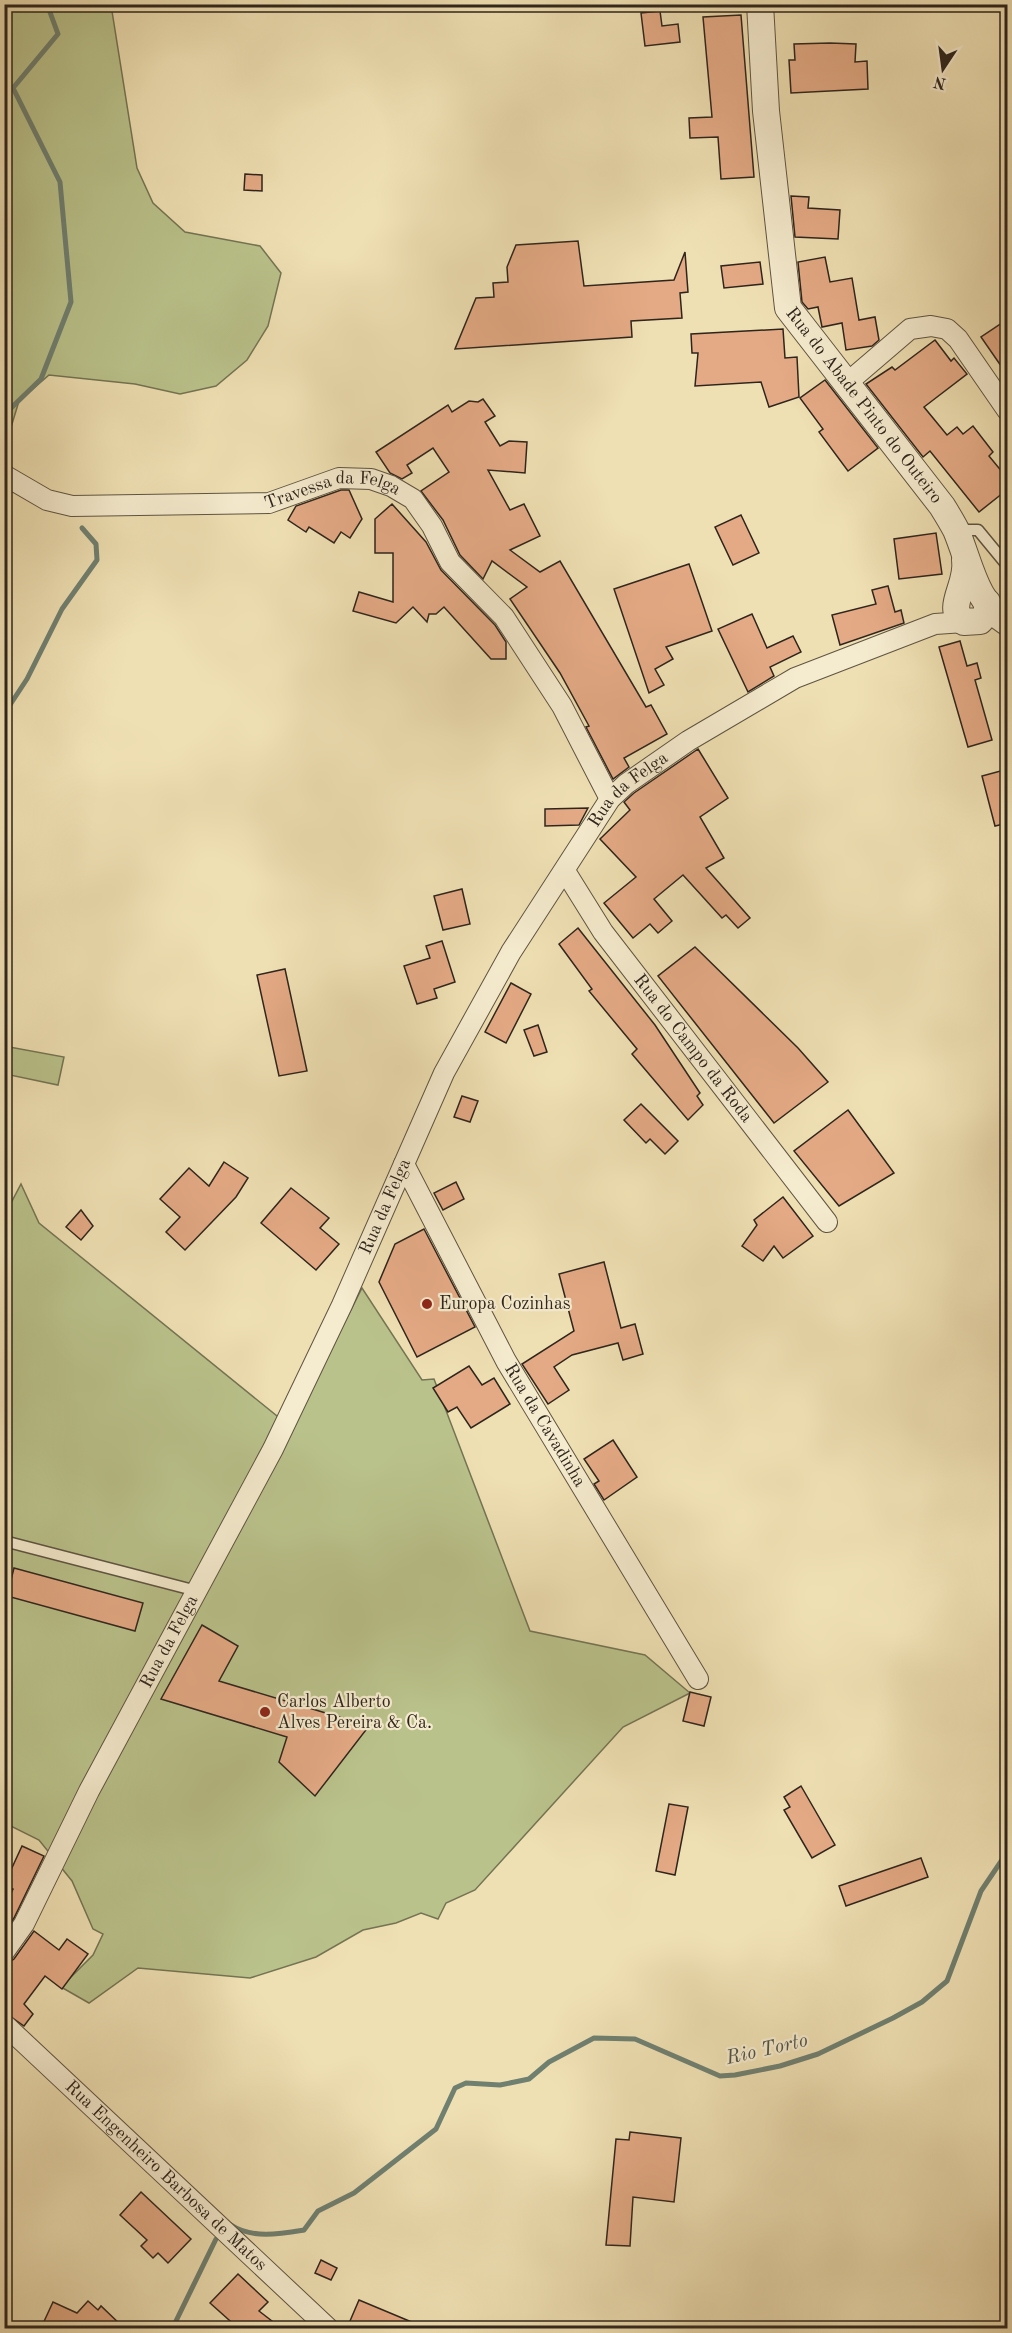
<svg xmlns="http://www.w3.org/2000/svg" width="1012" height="2333" font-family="'Old Standard TT',serif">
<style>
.green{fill:#bac28b;stroke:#747454;stroke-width:1.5}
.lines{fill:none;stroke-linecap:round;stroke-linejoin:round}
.stream{stroke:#6f8071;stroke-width:5}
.building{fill:#e4aa85;stroke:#2e251d;stroke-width:1.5}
.service-casing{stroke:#5e5442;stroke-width:13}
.minor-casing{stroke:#5e5442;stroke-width:22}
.tertiary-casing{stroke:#5e5442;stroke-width:28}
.service{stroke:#f5ebce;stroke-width:10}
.minor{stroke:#f5ebce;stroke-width:20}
.tertiary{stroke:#f5ebce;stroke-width:26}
.poi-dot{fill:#8f2418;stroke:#f5ebce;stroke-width:2}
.labels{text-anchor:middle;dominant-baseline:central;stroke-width:4.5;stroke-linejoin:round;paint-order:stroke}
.street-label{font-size:18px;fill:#2e251d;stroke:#f5ebce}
.poi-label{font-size:18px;fill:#2e251d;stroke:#f5ebce;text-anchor:start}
.water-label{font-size:20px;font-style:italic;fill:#4e5347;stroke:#f5ebce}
</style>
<rect width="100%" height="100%" fill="#efe0b3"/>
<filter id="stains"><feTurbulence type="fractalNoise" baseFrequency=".00333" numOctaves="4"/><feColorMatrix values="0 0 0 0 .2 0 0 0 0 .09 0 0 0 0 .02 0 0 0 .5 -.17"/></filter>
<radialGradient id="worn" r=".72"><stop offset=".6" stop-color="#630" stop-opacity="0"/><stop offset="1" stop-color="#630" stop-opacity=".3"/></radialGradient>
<g class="green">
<polygon points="5,4 111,5 137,168 153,203 185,232 260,246 281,273 268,326 247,360 216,386 180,394 135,384 49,375 19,401 5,447"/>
<polygon points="4,1046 64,1057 58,1085 5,1074"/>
<polygon points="21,1184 39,1223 277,1416 279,1420 296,1419 362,1288 422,1380 434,1379 530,1631 645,1655 690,1693 623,1727 475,1890 446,1903 438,1919 421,1913 396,1923 363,1930 316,1957 250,1978 138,1968 89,2003 61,1987 93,1955 103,1934 93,1929 72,1881 39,1840 9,1825 5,1827 4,1195 12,1201"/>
</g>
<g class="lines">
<g class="stream">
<polyline points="4,439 9,410 41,379 71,302 60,182 13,88 58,34 47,4"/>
<polyline points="4,714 27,679 62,609 97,560 96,544 82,528"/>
<path d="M231,2225C252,2239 280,2234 304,2230L318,2211L354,2193L436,2129L455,2088L466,2083L500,2085L529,2079L549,2062L594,2038L635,2039L720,2076L735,2075L780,2066L818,2054L893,2018L922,2002L947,1981L981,1891L1008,1851"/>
<polyline points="175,2328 176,2321 216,2239"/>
</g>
</g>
<g class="building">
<polygon points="660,11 662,26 678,24 680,42 645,46 641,13"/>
<polygon points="741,15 754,177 721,179 718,137 690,138 689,118 712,117 703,17"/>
<polygon points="830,43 856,44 855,62 867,61 868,89 791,93 789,60 795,60 794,44"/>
<polygon points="245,174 262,175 262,191 244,190"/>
<polygon points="791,196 809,197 808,208 840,210 838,239 795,237"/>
<polygon points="578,241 584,286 674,280 685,252 688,292 680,293 682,318 631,321 632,337 455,349 476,298 494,297 493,283 508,282 507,267 516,245"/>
<polygon points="825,257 830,282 852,278 859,320 875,317 879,340 872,346 846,350 842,323 822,327 818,307 808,309 802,302 798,262"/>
<polygon points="760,262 763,284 724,288 721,266"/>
<polygon points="1008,319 1008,376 981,337"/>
<polygon points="783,329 785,358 797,357 799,397 769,407 761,382 695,386 698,353 692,353 691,334"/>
<polygon points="935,340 951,361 954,358 967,374 924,407 947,435 957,427 963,434 973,426 993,452 989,456 1008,479 1008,489 979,512 930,451 923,457 866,384 892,367 895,370"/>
<polygon points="825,380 878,448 848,471 819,432 823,429 800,398"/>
<polygon points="483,399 495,416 485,422 500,446 509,441 527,442 525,473 488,470 510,510 524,504 540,536 510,550 540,572 560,561 646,707 651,705 667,734 624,758 629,767 613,779 586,727 589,726 560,673 510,599 527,587 492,561 483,579 460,555 443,520 421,491 449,472 433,448 407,465 412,473 402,479 390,473 376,452 448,405 452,412 469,401 478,402"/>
<polygon points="341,490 349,490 362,519 350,538 341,532 334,543 309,527 306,532 288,520 296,506"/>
<polygon points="392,504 426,542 441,570 495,625 506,642 506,659 491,659 444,607 436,614 429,614 427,622 413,607 396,623 353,611 359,592 393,602 393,553 375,553 375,519"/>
<polygon points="741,515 759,553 733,565 715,527"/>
<polygon points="936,533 942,574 899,579 894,539"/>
<polygon points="689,564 712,631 666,647 673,659 655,669 664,685 649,693 614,589"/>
<polygon points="888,586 895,612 901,610 904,623 840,645 832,615 876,604 872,590"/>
<polygon points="752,614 767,648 793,636 801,652 770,667 774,676 748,692 718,629"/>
<polygon points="960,641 967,666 977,663 981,678 975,680 992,740 968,747 939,647"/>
<polygon points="698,749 728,798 700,817 724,858 706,868 750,918 738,928 726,915 722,918 683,875 654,899 672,921 658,933 650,924 633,938 604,903 636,877 600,839 630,810 624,802 634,793"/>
<polygon points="1008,769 1008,823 995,826 982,776"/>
<polygon points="588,808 579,825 545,826 545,809"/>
<polygon points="462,889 470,924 443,930 434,896"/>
<polygon points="578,928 655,1025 700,1093 697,1096 703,1105 688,1120 632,1054 637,1049 589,991 592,989 559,944"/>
<polygon points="442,941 455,982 434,989 437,998 417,1004 404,966 430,958 426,946"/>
<polygon points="695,947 798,1048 828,1082 774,1123 658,976"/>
<polygon points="285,969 307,1071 279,1076 257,975"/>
<polygon points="511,983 531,994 506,1043 485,1032"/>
<polygon points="538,1025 547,1052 534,1056 524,1030"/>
<polygon points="462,1096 478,1101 470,1122 454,1117"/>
<polygon points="641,1104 678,1141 665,1154 650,1139 646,1143 624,1120"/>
<polygon points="848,1110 894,1173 839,1206 794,1151"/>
<polygon points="224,1162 248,1178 236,1197 185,1250 166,1232 180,1217 160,1199 189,1168 209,1186"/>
<polygon points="456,1182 464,1199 443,1210 434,1193"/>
<polygon points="291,1188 329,1218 320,1228 339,1244 316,1270 261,1223"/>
<polygon points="783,1197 813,1236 783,1258 774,1246 763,1261 742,1246 757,1225 754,1220"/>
<polygon points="81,1210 93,1226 81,1240 66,1227"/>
<polygon points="424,1229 475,1327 417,1357 379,1282 395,1244"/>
<polygon points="604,1262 621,1328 635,1324 643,1354 623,1360 618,1343 572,1355 554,1367 569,1390 548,1404 522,1364 574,1331 559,1274"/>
<polygon points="469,1366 482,1385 494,1378 510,1404 471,1428 457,1407 448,1412 433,1388"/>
<polygon points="613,1440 637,1477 604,1500 594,1484 599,1481 584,1459"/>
<polygon points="14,1568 143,1603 135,1631 7,1596"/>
<polygon points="202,1625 238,1646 219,1681 369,1726 315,1796 279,1762 287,1737 161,1699"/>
<polygon points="690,1692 711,1697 704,1726 683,1721"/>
<polygon points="801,1786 835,1845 812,1858 784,1810 790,1807 784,1797"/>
<polygon points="669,1804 688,1807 675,1875 656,1871"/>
<polygon points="22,1846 44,1856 14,1918 4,1931 4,1907 13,1889 4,1885 4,1869 10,1872"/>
<polygon points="921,1858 928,1877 846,1906 839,1886"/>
<polygon points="34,1931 59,1950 67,1939 88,1954 62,1989 45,1976 24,2004 33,2014 24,2026 4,2012 4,1966 14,1959"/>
<polygon points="630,2132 681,2138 674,2202 633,2197 630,2246 606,2245 616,2139 629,2140"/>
<polygon points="141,2192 191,2239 168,2263 158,2253 153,2258 141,2246 147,2240 120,2215"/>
<polygon points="321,2260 337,2268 331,2280 315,2273"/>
<polygon points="238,2274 268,2302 259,2311 281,2328 238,2328 210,2303"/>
<polygon points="359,2300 426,2328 347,2328"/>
<polygon points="88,2301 98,2310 101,2306 124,2328 41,2328 53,2302 77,2313"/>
</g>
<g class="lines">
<g class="service-casing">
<g id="service">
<polyline points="956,530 978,530 1006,564"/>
<polyline points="4,1541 197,1591"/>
</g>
</g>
<g class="minor-casing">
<g id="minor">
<polyline points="847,383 910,329 931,326 947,329 958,339 1007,410"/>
<path id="s1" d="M4,475L47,500L72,506L269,503L339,478L371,479L391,486L413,499L432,526L450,562L504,617L562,706L610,799"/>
<path id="s2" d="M565,871L603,932L827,1222"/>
<path id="s3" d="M404,1164L506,1361L698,1679"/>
<path id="s4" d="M4,1952L24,1924L89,1791L273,1449L342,1305L444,1073L511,952L610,799L626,784L688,741L795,678L935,624L964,622"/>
<path id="s5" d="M4,2024L328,2328"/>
</g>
</g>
<g class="tertiary-casing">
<g id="tertiary">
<path id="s6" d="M760,4L766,111L788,308L942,506C947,514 952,522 956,530C970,563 975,603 1008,623"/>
<path d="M965,560C969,585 944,608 964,622L980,621L987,613V602"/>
</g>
</g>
<use href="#service" class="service"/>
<use href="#minor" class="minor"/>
<use href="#tertiary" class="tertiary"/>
</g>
<g class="poi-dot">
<circle cx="427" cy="1304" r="6"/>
<circle cx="265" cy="1712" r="6"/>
</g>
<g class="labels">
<g class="street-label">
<text stroke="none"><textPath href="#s6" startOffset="429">Rua do Abade Pinto do Outeiro</textPath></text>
<text stroke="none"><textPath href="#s1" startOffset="339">Travessa da Felga</textPath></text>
<text stroke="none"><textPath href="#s4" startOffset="1324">Rua da Felga</textPath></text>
<text stroke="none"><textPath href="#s2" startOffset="219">Rua do Campo da Roda</textPath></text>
<text stroke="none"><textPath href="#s4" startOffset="838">Rua da Felga</textPath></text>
<text stroke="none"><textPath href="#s3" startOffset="297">Rua da Cavadinha</textPath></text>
<text stroke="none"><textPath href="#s4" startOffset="352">Rua da Felga</textPath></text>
<text stroke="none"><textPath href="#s5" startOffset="222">Rua Engenheiro Barbosa de Matos</textPath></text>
</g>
<g class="poi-label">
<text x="439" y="1304">Europa Cozinhas</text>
<text x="277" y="1702">Carlos Alberto<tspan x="277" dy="21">Alves Pereira &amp; Ca.</tspan></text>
</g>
<g class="water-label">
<text transform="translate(767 2050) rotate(-13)">Rio Torto</text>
</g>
</g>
<rect width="1012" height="2333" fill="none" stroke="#efe0b3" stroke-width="24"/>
<rect x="6" y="6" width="1000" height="2321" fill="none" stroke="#2e251d" stroke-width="3"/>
<rect x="12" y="12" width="988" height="2309" fill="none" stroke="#2e251d" stroke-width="1.5"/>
<g transform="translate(943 69) rotate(193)" stroke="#f5ebce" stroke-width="4.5" paint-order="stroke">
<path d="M0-4.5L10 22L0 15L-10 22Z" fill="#2e251d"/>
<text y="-9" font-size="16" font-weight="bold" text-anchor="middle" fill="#2e251d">N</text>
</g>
<rect width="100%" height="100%" filter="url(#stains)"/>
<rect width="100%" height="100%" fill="url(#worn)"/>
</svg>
